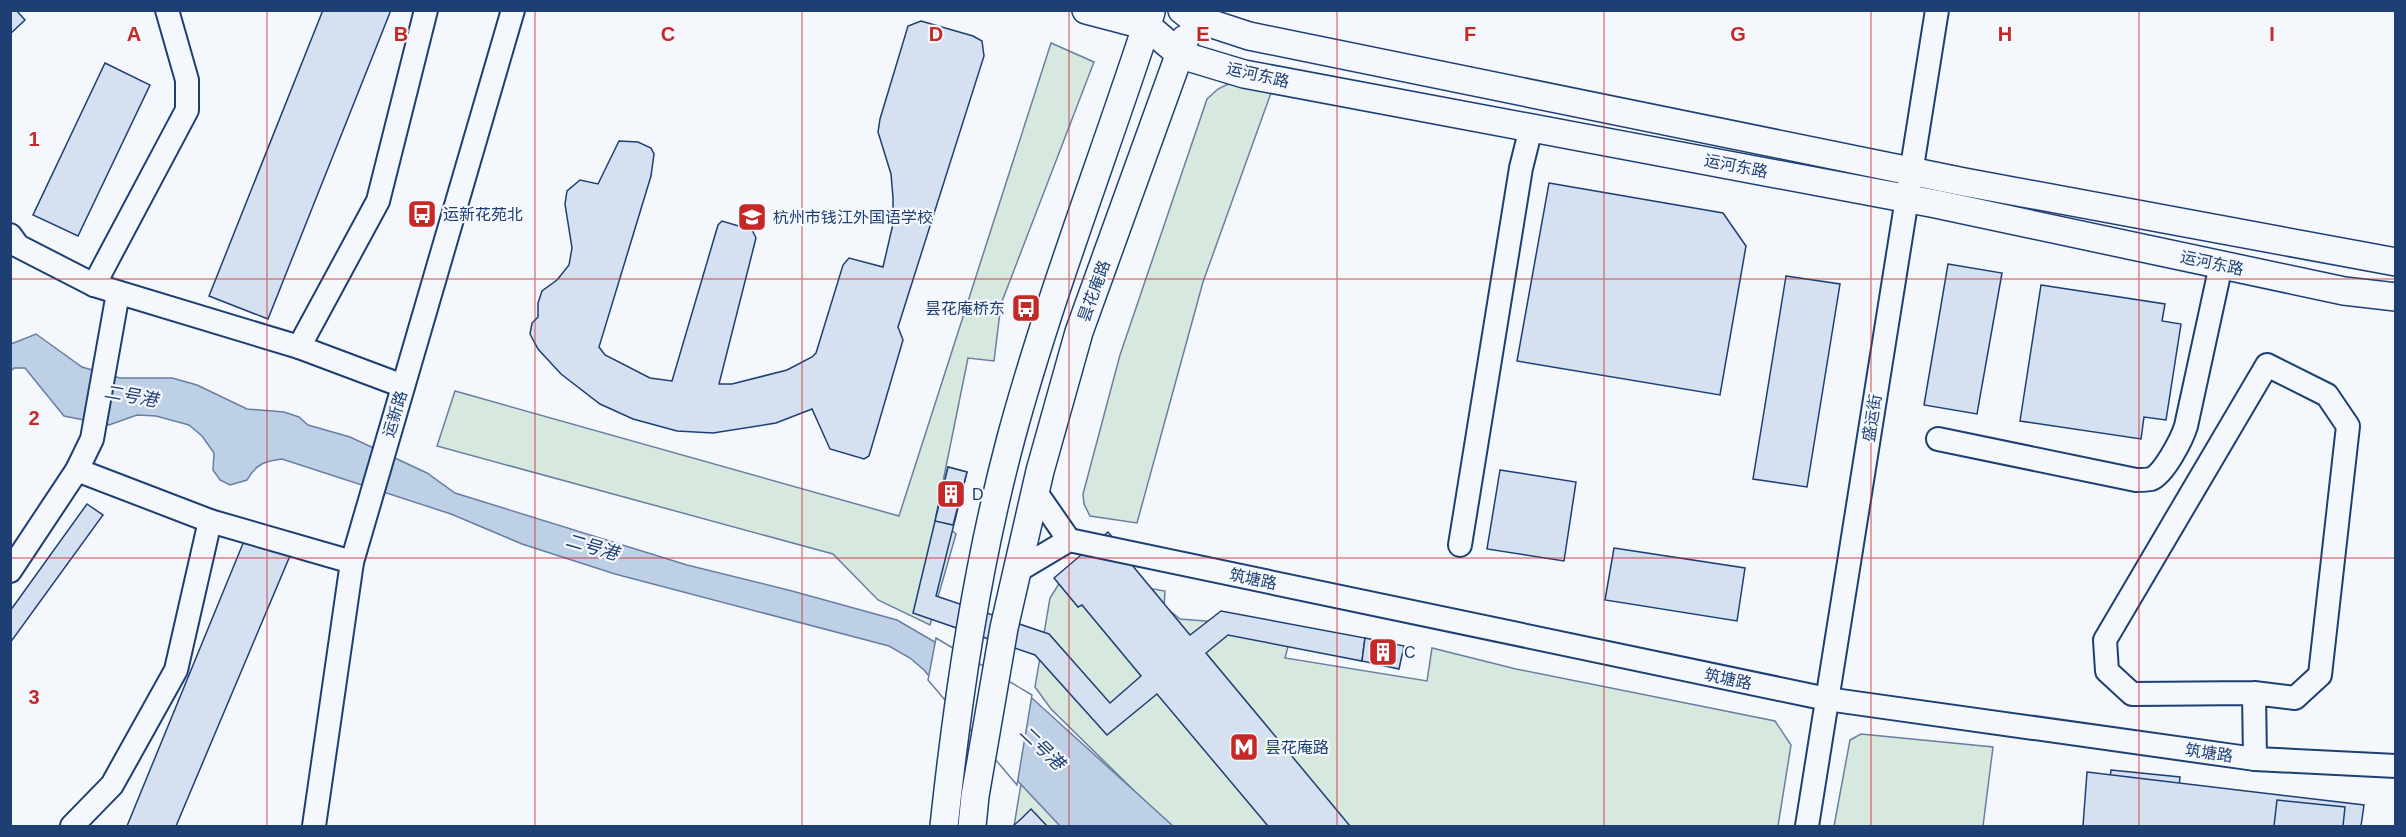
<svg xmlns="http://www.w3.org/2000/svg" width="2406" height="837" font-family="Arial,'Noto Sans SC',sans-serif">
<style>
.green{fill:#d7e8df;stroke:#687fa3;stroke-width:1.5}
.water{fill:#bed0e5;stroke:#687fa3;stroke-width:1.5}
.pier{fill:#f4f7fb;stroke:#687fa3;stroke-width:1.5}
.building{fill:#d5e0f0;stroke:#1d3f73;stroke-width:1.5}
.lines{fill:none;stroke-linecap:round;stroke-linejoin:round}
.minor-casing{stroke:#1d3f73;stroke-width:26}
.major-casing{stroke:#1d3f73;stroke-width:30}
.minor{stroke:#f4f7fb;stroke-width:22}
.major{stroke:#f4f7fb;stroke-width:27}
.grid{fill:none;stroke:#c62828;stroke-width:1.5;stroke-opacity:0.55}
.labels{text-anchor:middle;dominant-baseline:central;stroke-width:4.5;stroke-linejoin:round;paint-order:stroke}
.street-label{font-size:16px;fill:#1d3f73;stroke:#f4f7fb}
.poi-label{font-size:16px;fill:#1d3f73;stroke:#f4f7fb;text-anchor:start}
.water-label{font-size:18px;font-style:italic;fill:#1d3f73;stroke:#f4f7fb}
.grid-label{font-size:20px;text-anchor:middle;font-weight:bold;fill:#c62828;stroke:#f4f7fb;stroke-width:4.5;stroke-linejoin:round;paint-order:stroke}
</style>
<rect width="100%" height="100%" fill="#f4f7fb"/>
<g class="green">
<polygon points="1051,43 1094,62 1001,304 994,361 968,358 936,516 956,534 930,625 878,600 833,554 437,446 455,391 899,516"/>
<polygon points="1232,82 1242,82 1271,93 1203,282 1137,523 1090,516 1084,504 1083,494 1120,355 1207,99 1218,89"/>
<polygon points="1074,575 1165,591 1164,606 1180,619 1293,628 1285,658 1427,681 1432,648 1516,669 1775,721 1791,745 1778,826 1170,826 1051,709 1035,687 1050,598 1060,582"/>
<polygon points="1861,734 1993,747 1983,826 1834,826 1850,740"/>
<polygon points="1021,784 1066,826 1014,826"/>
</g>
<path class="water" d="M36,334L82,367L120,378H172L197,385L247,409L284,412L299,417L308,425L350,437L427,473L455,493L687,565L792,591L897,620L1033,699L1173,826H1060L1015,778L924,670L910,658L889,646L615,574L522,544L451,514L282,459C265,461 256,464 247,480L230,485L220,480L213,470L214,453L202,436L189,425L156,416L137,415L109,425L64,416L25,368H14L11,371V344Z"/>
<polygon class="pier" points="936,638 1032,695 1017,785 928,680"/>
<g class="building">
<polygon points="10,10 16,10 25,20 10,34"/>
<polygon points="323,10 391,10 268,319 209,296"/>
<polygon points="921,21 973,36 982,41 984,56 898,327 903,340 869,456 864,459 830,449 812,409 776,423 713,433 677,431 633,419 600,404 561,374 538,349 530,334 532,323 538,317 538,303 542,291 557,280 569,265 572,248 565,204 567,191 580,180 598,184 619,141 638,142 651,148 654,154 651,176 599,347 605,355 650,378 672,381 718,225 722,221 752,230 756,238 719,384 732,384 787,370 812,357 816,353 843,265 849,258 883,267 893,224 893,198 891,174 878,132 880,119 908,26"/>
<polygon points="105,63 150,85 78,236 33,215"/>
<polygon points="1549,183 1723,213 1746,246 1720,395 1517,361"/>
<polygon points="1948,264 2002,273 1977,414 1924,405"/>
<polygon points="1786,276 1840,284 1807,487 1753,479"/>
<polygon points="2041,285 2165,304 2162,321 2181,324 2166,420 2144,417 2141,439 2020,421"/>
<polygon points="948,467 967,472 936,596 1049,634 1110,703 1141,676 1082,605 1078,607 1054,578 1108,532 1133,562 1132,565 1190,635 1221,611 1365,638 1362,661 1228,635 1206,653 1350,826 1268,826 1157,694 1107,735 1035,655 913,613"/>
<polygon points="948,467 967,472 953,525 935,521"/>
<polygon points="1500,470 1576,482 1564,561 1487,549"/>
<polygon points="87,504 103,515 10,643 10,611"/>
<polygon points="244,541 292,551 176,826 127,826"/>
<polygon points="1614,548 1745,568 1737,621 1605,600"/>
<polygon points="1365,638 1404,646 1399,669 1362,661"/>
<polygon points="2111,770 2180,777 2175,826 2105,826"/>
<polygon points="2087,772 2364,805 2361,826 2083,826"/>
<polygon points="2277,800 2345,807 2343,826 2274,826"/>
<polygon points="1031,809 1047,826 1013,826 1021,819"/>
</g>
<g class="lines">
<g class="minor-casing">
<g id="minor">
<polyline points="10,235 18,246 94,285 299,347 403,386"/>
<polyline points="94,285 187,110 187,80 167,10"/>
<polyline points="299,347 378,201 426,10"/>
<path d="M1938,439L2136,480C2140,480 2147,480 2151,479C2164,474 2182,439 2186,426L2221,265"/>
<polyline points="77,470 210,521 352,562"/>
<polyline points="1035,491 1069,540"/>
<polyline points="1460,545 1521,168 1531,128"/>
<polyline points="10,571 77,470 92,439 118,293"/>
<polyline points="1017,571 1069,540 1827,699 2255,759 2396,766"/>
<polyline points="2254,693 2132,694 2107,671 2105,640 2267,365 2327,395 2348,426 2320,675 2295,698 2254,693 2255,759"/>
<polyline points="72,826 112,785 176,670 210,521"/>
<polyline points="314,826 352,562 513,10"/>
<polyline points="1807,826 1937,10"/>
</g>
</g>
<g class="major-casing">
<g id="major">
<polyline points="1086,10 1147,26 1181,55 1244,74 1936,204 2344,291 2396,297"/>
<polyline points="1182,10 1191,17 1249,36 1964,182 2396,262"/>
<path d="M944,826C958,696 977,565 1011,438C1050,294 1105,154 1151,12"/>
<polyline points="972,826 975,796 1004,628 1040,471 1079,332 1185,39"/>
</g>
</g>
<use href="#minor" class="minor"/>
<use href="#major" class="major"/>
</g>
<path class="grid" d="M267,10V826M535,10V826M802,10V826M1069,10V826M1337,10V826M1604,10V826M1871,10V826M2139,10V826M10,279H2396M10,558H2396"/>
<defs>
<g id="bus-square" transform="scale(1.5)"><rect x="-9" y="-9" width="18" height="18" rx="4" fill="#c62828" stroke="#f4f7fb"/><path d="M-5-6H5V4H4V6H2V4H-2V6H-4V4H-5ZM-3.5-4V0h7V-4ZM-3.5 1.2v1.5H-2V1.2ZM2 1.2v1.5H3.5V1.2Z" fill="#fff"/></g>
<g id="school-square" transform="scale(1.5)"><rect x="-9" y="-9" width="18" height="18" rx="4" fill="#c62828" stroke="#f4f7fb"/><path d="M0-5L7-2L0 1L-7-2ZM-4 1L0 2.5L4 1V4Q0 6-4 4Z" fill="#fff"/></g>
<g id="building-square" transform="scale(1.5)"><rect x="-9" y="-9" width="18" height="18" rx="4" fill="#c62828" stroke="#f4f7fb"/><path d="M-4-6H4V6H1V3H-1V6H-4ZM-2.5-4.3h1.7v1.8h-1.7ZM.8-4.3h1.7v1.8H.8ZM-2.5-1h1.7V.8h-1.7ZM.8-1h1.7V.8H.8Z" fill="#fff"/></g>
<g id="metro-square" transform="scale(1.5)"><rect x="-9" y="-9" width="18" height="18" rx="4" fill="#c62828" stroke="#f4f7fb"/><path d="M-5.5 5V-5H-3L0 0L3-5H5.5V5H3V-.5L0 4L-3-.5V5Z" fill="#fff"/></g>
</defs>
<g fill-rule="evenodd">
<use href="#bus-square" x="422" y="214"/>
<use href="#school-square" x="752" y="217"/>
<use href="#bus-square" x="1026" y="308"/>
<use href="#building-square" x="951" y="494"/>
<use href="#building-square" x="1383" y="652"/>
<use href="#metro-square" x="1244" y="747"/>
</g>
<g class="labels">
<g class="street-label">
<text transform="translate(1258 75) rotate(13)">运河东路</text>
<text transform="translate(1736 166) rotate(11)">运河东路</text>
<text transform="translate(2212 263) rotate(12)">运河东路</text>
<text transform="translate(1094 291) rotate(-70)">昙花庵路</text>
<text transform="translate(395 414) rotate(-73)">运新路</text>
<text transform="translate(1872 418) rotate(-81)">盛运街</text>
<text transform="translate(1253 579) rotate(12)">筑塘路</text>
<text transform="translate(1728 679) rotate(12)">筑塘路</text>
<text transform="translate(2209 753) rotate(8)">筑塘路</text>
</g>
<g class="poi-label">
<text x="443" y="214">运新花苑北</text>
<text x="773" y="217">杭州市钱江外国语学校</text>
<text x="1005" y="308" text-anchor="end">昙花庵桥东</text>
<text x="972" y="494">D</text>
<text x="1404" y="652">C</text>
<text x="1265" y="747">昙花庵路</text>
</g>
<g class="water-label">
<text transform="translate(131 396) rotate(10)">二号港</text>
<text transform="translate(592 547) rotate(16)">二号港</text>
<text transform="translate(1042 748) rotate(44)">二号港</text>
</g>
</g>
<g class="grid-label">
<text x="134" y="41">A</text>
<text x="401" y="41">B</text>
<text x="668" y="41">C</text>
<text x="936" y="41">D</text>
<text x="1203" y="41">E</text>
<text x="1470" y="41">F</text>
<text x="1738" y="41">G</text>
<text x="2005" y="41">H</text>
<text x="2272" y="41">I</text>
<text x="34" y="146">1</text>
<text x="34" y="425">2</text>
<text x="34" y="704">3</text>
</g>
<rect width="2406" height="837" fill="none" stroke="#1d3f73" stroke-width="24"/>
</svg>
